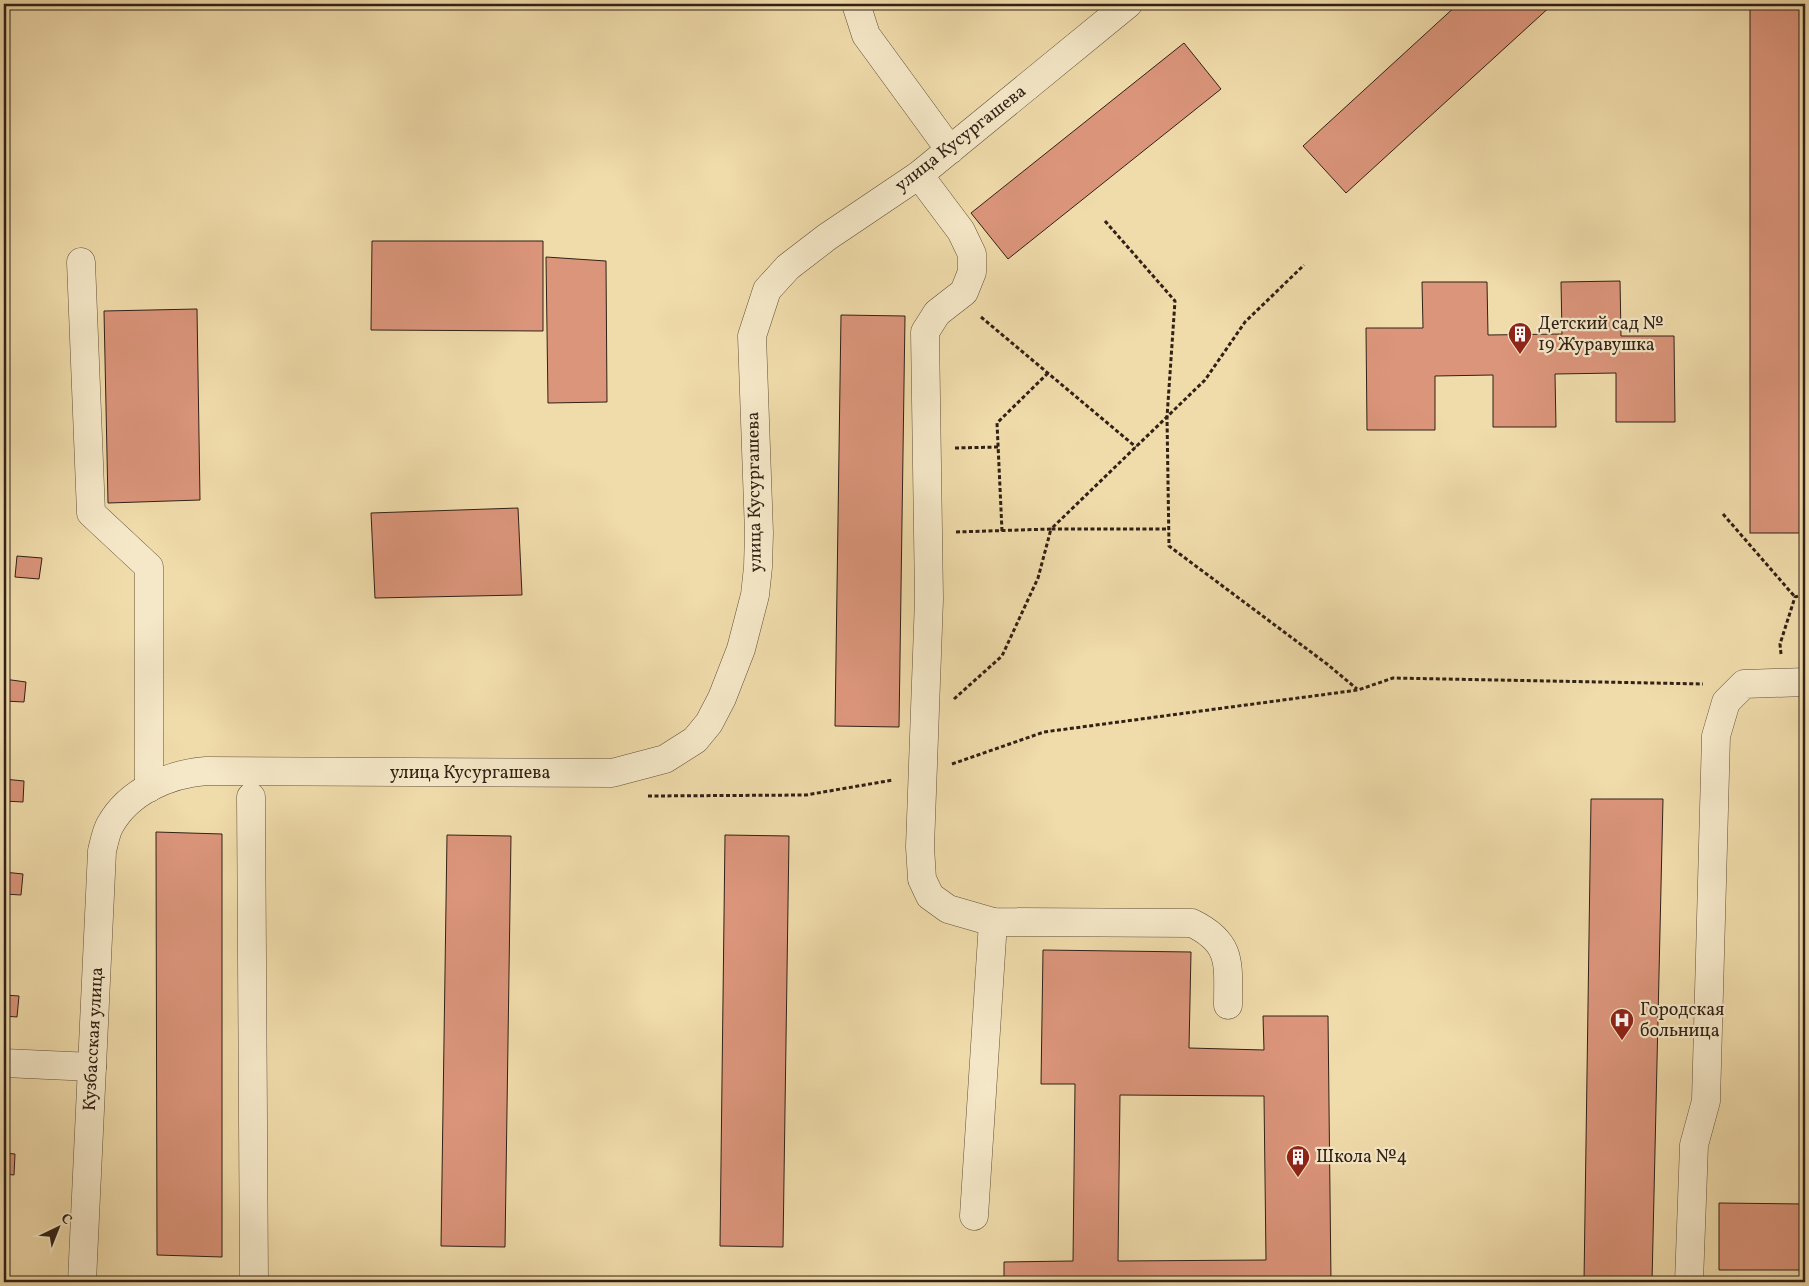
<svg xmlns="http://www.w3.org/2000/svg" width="1809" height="1286" font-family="Vollkorn,serif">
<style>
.building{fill:#db957b;stroke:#312116;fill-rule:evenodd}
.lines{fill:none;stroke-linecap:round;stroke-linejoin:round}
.minor-casing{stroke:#61503b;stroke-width:29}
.path{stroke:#312116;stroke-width:3;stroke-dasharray:4 2.5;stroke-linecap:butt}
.minor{stroke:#f5e8c8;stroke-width:28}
.labels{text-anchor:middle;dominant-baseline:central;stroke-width:4.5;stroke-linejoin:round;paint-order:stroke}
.street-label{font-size:18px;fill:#312116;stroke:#f5e8c8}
.poi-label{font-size:18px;fill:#312116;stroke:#f5e8c8;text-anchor:start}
</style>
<rect width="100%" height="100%" fill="#f0dbaa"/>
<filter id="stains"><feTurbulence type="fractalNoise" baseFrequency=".004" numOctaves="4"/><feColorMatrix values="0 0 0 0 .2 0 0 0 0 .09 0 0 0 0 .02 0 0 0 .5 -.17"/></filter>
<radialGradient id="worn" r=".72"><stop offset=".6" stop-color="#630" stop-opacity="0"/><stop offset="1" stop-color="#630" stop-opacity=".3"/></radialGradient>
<g class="building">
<polygon points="1458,4 1553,4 1346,193 1303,146"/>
<rect x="1750" y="4" width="55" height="529"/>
<polygon points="1184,43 1221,89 1008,259 971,213"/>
<polygon points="372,241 543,241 543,331 371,330"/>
<polygon points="546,257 606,261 607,402 548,403"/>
<polygon points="1620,281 1621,336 1674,336 1675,422 1616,422 1616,373 1555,374 1556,427 1493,427 1493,375 1435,376 1435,430 1367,430 1366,328 1423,328 1422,282 1487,282 1488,335 1562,334 1561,282"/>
<polygon points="197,309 200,500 108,503 104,311"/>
<polygon points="841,315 905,316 899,727 835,726"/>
<polygon points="518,508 522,595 375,598 371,513"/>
<polygon points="17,556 42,558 39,579 15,577"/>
<polygon points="4,679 26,682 24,702 4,701"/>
<polygon points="4,779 24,781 23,802 4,801"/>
<polygon points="1591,799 1663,799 1652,1282 1584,1282"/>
<polygon points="156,832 222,834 222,1257 157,1255"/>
<polygon points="447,835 511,836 505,1247 441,1246"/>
<polygon points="725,835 789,836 783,1247 720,1246"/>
<polygon points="4,872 23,874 21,895 4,894"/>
<path d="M1043,950L1191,952L1189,1048L1264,1050L1263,1016H1328L1331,1282H1004V1262L1073,1261L1075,1084H1041ZM1120,1095L1264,1096L1266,1260L1118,1261Z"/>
<polygon points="4,995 19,996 17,1017 4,1016"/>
<polygon points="4,1153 15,1154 14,1175 4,1174"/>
<polygon points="1719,1203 1805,1204 1805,1270 1719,1270"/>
</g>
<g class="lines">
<g class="minor-casing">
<g id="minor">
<polyline points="856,4 866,35 950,150"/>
<path d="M919,175L961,231L972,254V272L964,292L937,313L925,332L929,599L920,847L922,879L930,896L948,909L993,922L1192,923C1233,943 1228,964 1228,1005"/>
<polyline points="81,262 91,513 149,567 149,788"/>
<polyline points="251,797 254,1282"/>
<polyline points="4,1063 92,1067"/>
<polyline points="974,1216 993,922"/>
<path d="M82,1282L102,851C104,843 106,832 110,825C129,791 169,774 206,771L612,773L665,759L695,740L709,723L722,698L741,649L755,595L758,567L759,533L752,336L767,290L788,267L827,237L919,175L1128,4"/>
<polyline points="1689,1282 1694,1145 1706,1101 1716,736 1726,702 1744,684 1805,682"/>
</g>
</g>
<g class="path">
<polyline points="1105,221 1175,301 1167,417 1169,546 1327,664 1357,689"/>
<polyline points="981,317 1136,447"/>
<polyline points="955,448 998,447"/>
<polyline points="1723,514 1795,597"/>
<polyline points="1002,531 997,423 1048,373"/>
<polyline points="956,532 1051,529 1205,380 1245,322 1304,265"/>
<polyline points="1781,654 1780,644 1795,597 1805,594"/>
<polyline points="954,699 1002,656 1038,578 1051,529 1169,529"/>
<polyline points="952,764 1044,732 1358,690 1393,678 1703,684"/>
<polyline points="648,796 806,795 893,780"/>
</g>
<use href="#minor" class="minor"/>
</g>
<defs>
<g id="building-pin" transform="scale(1.25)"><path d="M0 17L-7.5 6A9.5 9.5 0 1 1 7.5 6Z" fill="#8f2418" stroke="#f5e8c8"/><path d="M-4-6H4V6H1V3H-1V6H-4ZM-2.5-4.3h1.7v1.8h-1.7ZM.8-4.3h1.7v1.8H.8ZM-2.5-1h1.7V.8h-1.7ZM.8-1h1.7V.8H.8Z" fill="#fff"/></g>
<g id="hospital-pin" transform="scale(1.25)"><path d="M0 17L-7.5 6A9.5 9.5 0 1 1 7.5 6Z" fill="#8f2418" stroke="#f5e8c8"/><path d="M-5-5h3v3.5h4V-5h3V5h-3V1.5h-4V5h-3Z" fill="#fff"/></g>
</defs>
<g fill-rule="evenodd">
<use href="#building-pin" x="1520" y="334"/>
<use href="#hospital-pin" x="1622" y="1020"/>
<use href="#building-pin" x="1298" y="1157"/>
</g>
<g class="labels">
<g class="street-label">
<text transform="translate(961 139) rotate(-38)">улица Кусургашева</text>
<text transform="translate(755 492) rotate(-91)">улица Кусургашева</text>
<text x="470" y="773">улица Кусургашева</text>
<text transform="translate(94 1039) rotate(-87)">Кузбасская улица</text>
</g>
<g class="poi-label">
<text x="1538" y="324">Детский сад №<tspan x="1538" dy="21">19 Журавушка</tspan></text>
<text x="1640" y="1010">Городская<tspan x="1640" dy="21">больница</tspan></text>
<text x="1316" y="1157">Школа №4</text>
</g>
</g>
<rect width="1809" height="1286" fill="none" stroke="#f0dbaa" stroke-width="20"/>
<rect x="5" y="5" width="1799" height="1276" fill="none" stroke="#312116" stroke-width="2.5"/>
<rect x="10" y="10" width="1789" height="1266" fill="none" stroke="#312116"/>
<g transform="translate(58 1228) rotate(43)" stroke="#f5e8c8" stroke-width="4" paint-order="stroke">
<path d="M0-4L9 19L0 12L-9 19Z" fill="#312116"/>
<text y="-8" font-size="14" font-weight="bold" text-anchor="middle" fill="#312116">С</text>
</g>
<rect width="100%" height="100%" filter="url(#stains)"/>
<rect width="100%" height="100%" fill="url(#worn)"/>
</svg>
